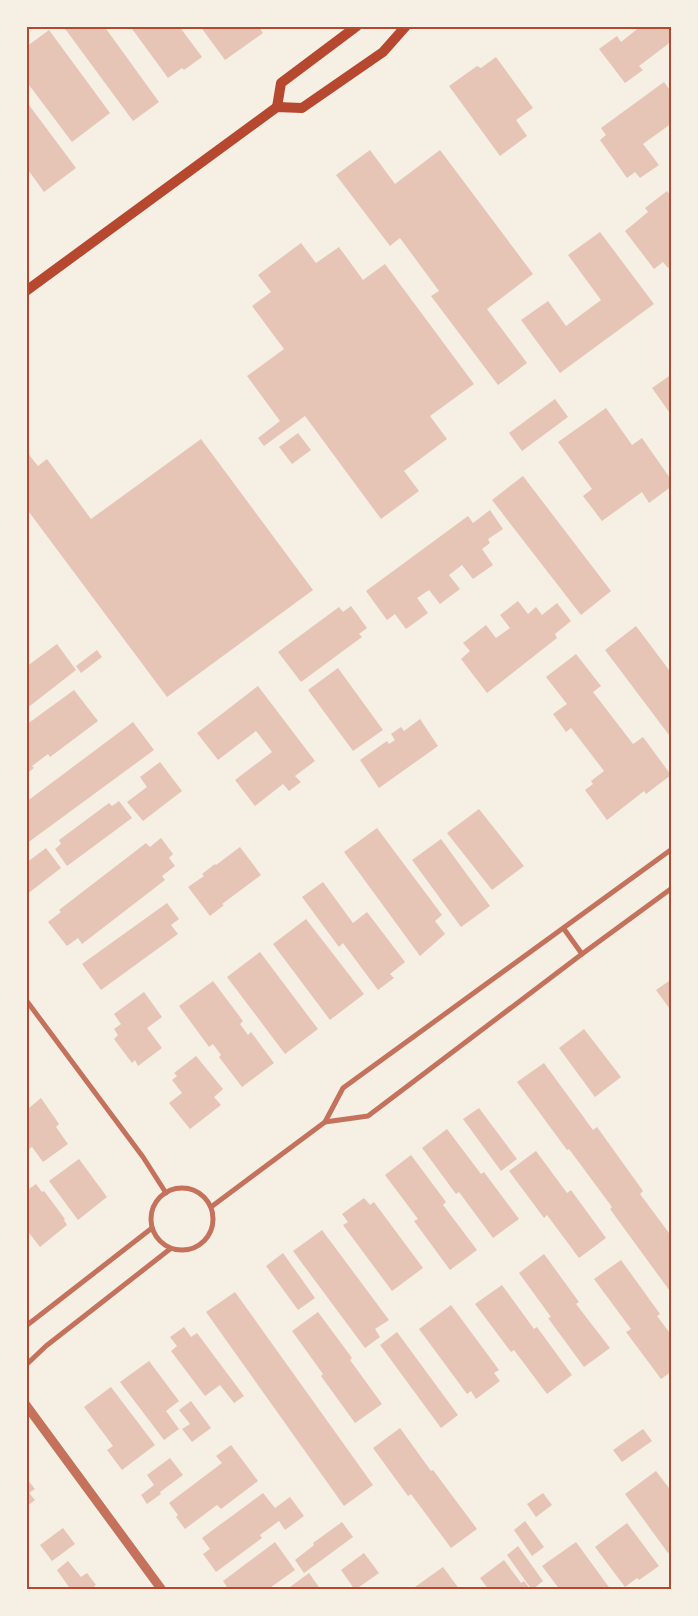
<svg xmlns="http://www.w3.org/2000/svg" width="698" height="1616" font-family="'Alegreya Sans',sans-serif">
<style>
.building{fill:#e6c5b7}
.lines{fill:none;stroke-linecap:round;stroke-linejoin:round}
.minor{stroke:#c5725c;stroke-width:5}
.tertiary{stroke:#c5725c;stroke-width:9}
.secondary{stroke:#b5482f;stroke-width:10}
.neatline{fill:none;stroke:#b5482f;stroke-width:2}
</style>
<rect width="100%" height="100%" fill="#f6efe4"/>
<g class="building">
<polygon points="63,26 104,26 159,102 133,121"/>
<polygon points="130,26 179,26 202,57 184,70 182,68 168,78"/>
<polygon points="200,26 258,26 263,33 225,60"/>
<polygon points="641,26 672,26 672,41 639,66 643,70 625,83 599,49 617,36 621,42"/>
<polygon points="49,30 110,113 72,142 26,81 26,47"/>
<polygon points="496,57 533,108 516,120 527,136 500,156 449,86 477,66 481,68"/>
<polygon points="664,82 672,93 672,123 643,144 659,165 640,178 635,172 627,178 600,140 606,135 601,128"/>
<polygon points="26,101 76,168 44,192 26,167"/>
<polygon points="370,150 395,184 440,150 533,274 487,309 527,363 498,385 431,296 439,291 400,238 390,246 336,175"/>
<polygon points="667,191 672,198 672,265 668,268 663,262 654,269 625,231 648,212 645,208"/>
<polygon points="600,232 654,304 560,373 521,320 548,301 566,326 601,300 568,255"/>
<polygon points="301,243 316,263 339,247 363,280 385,264 474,384 430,416 447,439 404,471 419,491 381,519 305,416 264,446 258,438 280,421 247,376 284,349 252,306 271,292 258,275"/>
<polygon points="672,374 672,416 652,388"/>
<polygon points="555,399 568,417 522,451 509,433"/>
<polygon points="606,408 632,445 642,438 672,481 672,486 649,503 642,492 602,521 583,496 592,489 558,442"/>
<polygon points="298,433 311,450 292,464 279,447"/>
<polygon points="201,439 313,590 167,697 26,508 26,451 38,466 47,459 91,519"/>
<polygon points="523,476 611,591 581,615 492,500"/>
<polygon points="490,510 503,529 488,539 490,543 482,549 493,565 473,579 462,565 449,575 460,589 440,604 429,590 417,598 428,613 406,629 395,614 387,620 366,591 468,516 473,523"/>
<polygon points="518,601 528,614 536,607 542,615 557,603 571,621 555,634 557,638 487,693 461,659 470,651 463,643 486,625 496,638 510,628 500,615"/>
<polygon points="351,606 367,628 359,634 362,637 301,682 278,652 339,607 343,612"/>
<polygon points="636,626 672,674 672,739 605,650"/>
<polygon points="57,644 76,670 26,709 26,667"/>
<polygon points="97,650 102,657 81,673 76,666"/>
<polygon points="576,654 601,686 593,692 633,744 643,737 671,775 646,794 644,791 607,820 585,790 593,784 591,781 604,771 571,728 566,732 553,714 567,704 546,677"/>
<polygon points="338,668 383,730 353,751 308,690"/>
<polygon points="258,686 315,761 295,776 301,782 289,791 283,784 255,806 235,780 272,752 256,731 218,760 197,733"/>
<polygon points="74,690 98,721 50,757 48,754 32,766 34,768 26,774 26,725"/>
<polygon points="420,719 438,746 379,788 360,760 387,741 389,744 395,740 391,734 401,727 404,731"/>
<polygon points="133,722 154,750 26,844 26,802"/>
<polygon points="160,762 182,791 143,821 127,802 147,787 140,777"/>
<polygon points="119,801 132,818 67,866 55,849 61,844 59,840 109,803 112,806"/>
<polygon points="479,809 524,866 492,890 447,833"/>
<polygon points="377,828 442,915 435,921 445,934 420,956 344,852"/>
<polygon points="161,838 173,854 169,858 175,866 162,876 165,880 82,944 78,938 67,946 48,922 61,912 59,910 146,843 150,847"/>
<polygon points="441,839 490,906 461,927 412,860"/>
<polygon points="240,847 261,875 222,904 224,905 210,916 188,887 204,876 202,874 215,864 216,865"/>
<polygon points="46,848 61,868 26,895 26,863"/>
<polygon points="323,882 353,923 367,912 405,962 390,974 394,978 378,990 343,943 339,947 302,897"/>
<polygon points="167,903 179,919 171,925 178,934 101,990 82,964"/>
<polygon points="306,919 364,994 330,1020 273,944"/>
<polygon points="260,952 318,1029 285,1054 227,977"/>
<polygon points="672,979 672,1012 656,990"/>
<polygon points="213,981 243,1021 240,1024 248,1035 251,1032 274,1063 242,1087 219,1057 221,1055 213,1044 209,1047 179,1006"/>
<polygon points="144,992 162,1017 147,1028 162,1048 138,1066 135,1060 132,1063 114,1039 118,1035 114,1029 121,1024 114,1014"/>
<polygon points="584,1029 621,1077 595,1097 559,1048"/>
<polygon points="196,1056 223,1089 214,1097 221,1105 190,1129 169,1103 182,1093 172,1080 177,1076 174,1073"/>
<polygon points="544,1063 593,1130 597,1127 643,1191 640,1194 672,1237 672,1294 610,1209 612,1207 569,1149 567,1150 517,1082"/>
<polygon points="41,1098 59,1124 56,1127 68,1144 43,1162 32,1147 29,1149 26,1145 26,1106 29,1108"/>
<polygon points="479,1108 517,1159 501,1171 463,1119"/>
<polygon points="447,1129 481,1174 484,1172 519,1219 493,1238 459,1192 456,1194 422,1148"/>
<polygon points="536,1151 567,1193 571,1190 606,1238 579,1258 547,1215 544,1218 509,1171"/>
<polygon points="411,1155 446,1202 443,1205 477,1250 450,1270 414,1221 418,1219 385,1175"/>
<polygon points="79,1159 107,1197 78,1220 49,1181"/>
<polygon points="36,1184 42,1192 44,1191 65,1219 64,1220 67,1225 40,1247 26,1229 26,1191"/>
<polygon points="364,1198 370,1205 374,1202 423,1268 392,1291 343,1225 348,1222 342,1214"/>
<polygon points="322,1230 389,1320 375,1329 380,1337 365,1348 293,1251"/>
<polygon points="283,1253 315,1298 298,1310 266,1266"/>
<polygon points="544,1254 579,1302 576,1304 610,1348 584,1367 548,1318 551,1317 519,1273"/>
<polygon points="621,1260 660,1314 657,1316 672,1336 672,1371 661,1379 626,1332 631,1329 594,1279"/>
<polygon points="502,1285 534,1329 537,1327 572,1375 547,1394 514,1350 511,1352 475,1304"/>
<polygon points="235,1292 373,1485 344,1506 206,1312"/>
<polygon points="451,1305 499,1370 494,1373 500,1381 476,1399 471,1391 467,1394 419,1329"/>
<polygon points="318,1312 352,1358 350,1360 382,1404 355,1423 321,1376 323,1374 292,1331"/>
<polygon points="184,1327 191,1337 197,1333 244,1396 234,1403 220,1385 205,1396 171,1351 177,1346 170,1337"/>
<polygon points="397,1332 458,1415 441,1428 380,1345"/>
<polygon points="149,1361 179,1401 166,1411 179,1429 164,1440 120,1382"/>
<polygon points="111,1387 155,1445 122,1470 107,1450 113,1446 84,1407"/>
<polygon points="191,1401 211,1428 192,1442 182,1429 190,1424 179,1410"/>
<polygon points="400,1428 431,1471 433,1470 477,1529 451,1548 411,1494 408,1496 373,1448"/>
<polygon points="643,1429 652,1441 622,1462 613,1450"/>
<polygon points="231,1445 258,1481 221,1509 217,1505 185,1529 176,1517 178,1515 169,1503 222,1463 216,1456"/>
<polygon points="170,1458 183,1475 160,1492 161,1494 147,1504 141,1495 154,1485 147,1475"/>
<polygon points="656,1471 672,1492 672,1550 668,1553 625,1494"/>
<polygon points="26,1478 35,1489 29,1493 35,1500 26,1507"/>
<polygon points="263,1493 275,1508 290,1497 304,1516 285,1530 279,1521 260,1535 262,1538 216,1572 203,1554 210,1549 202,1538"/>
<polygon points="543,1493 552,1505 536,1517 527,1504"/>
<polygon points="525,1521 544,1547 532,1556 514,1530"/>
<polygon points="342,1522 353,1537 304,1573 295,1560 314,1545 313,1543"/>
<polygon points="627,1523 659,1566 639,1580 637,1578 625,1587 595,1547"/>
<polygon points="63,1528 75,1544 52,1561 40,1545"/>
<polygon points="275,1542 295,1570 267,1590 229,1590 223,1581"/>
<polygon points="576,1542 611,1590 560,1590 542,1566"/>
<polygon points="518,1546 543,1581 532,1590 507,1555"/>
<polygon points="364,1553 379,1573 355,1590 341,1570"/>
<polygon points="504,1560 521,1583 524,1581 531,1590 489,1590 480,1578"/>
<polygon points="68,1561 81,1577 87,1573 96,1585 90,1590 71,1590 57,1570"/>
<polygon points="443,1567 460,1590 416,1590 415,1587"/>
<polygon points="309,1573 321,1590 286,1590"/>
</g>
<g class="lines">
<g class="minor">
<polyline points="564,929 582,954"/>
<polyline points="26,1000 143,1157 166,1193"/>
<polyline points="325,1122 368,1116 582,954 672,888"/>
<circle cx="182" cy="1219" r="31"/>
<polyline points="211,1207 325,1122 343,1088 672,849"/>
<polyline points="26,1326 152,1228"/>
<polyline points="26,1365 46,1346 170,1249"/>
</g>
<polyline class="tertiary" points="26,1405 162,1590"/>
<g class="secondary">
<polyline points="277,107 281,83 357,26"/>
<polyline points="26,291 277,107 302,108 383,52 406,26"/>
</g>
</g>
<rect width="698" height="1616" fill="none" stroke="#f6efe4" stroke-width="55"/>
<rect x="28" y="28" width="642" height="1560" class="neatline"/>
</svg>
